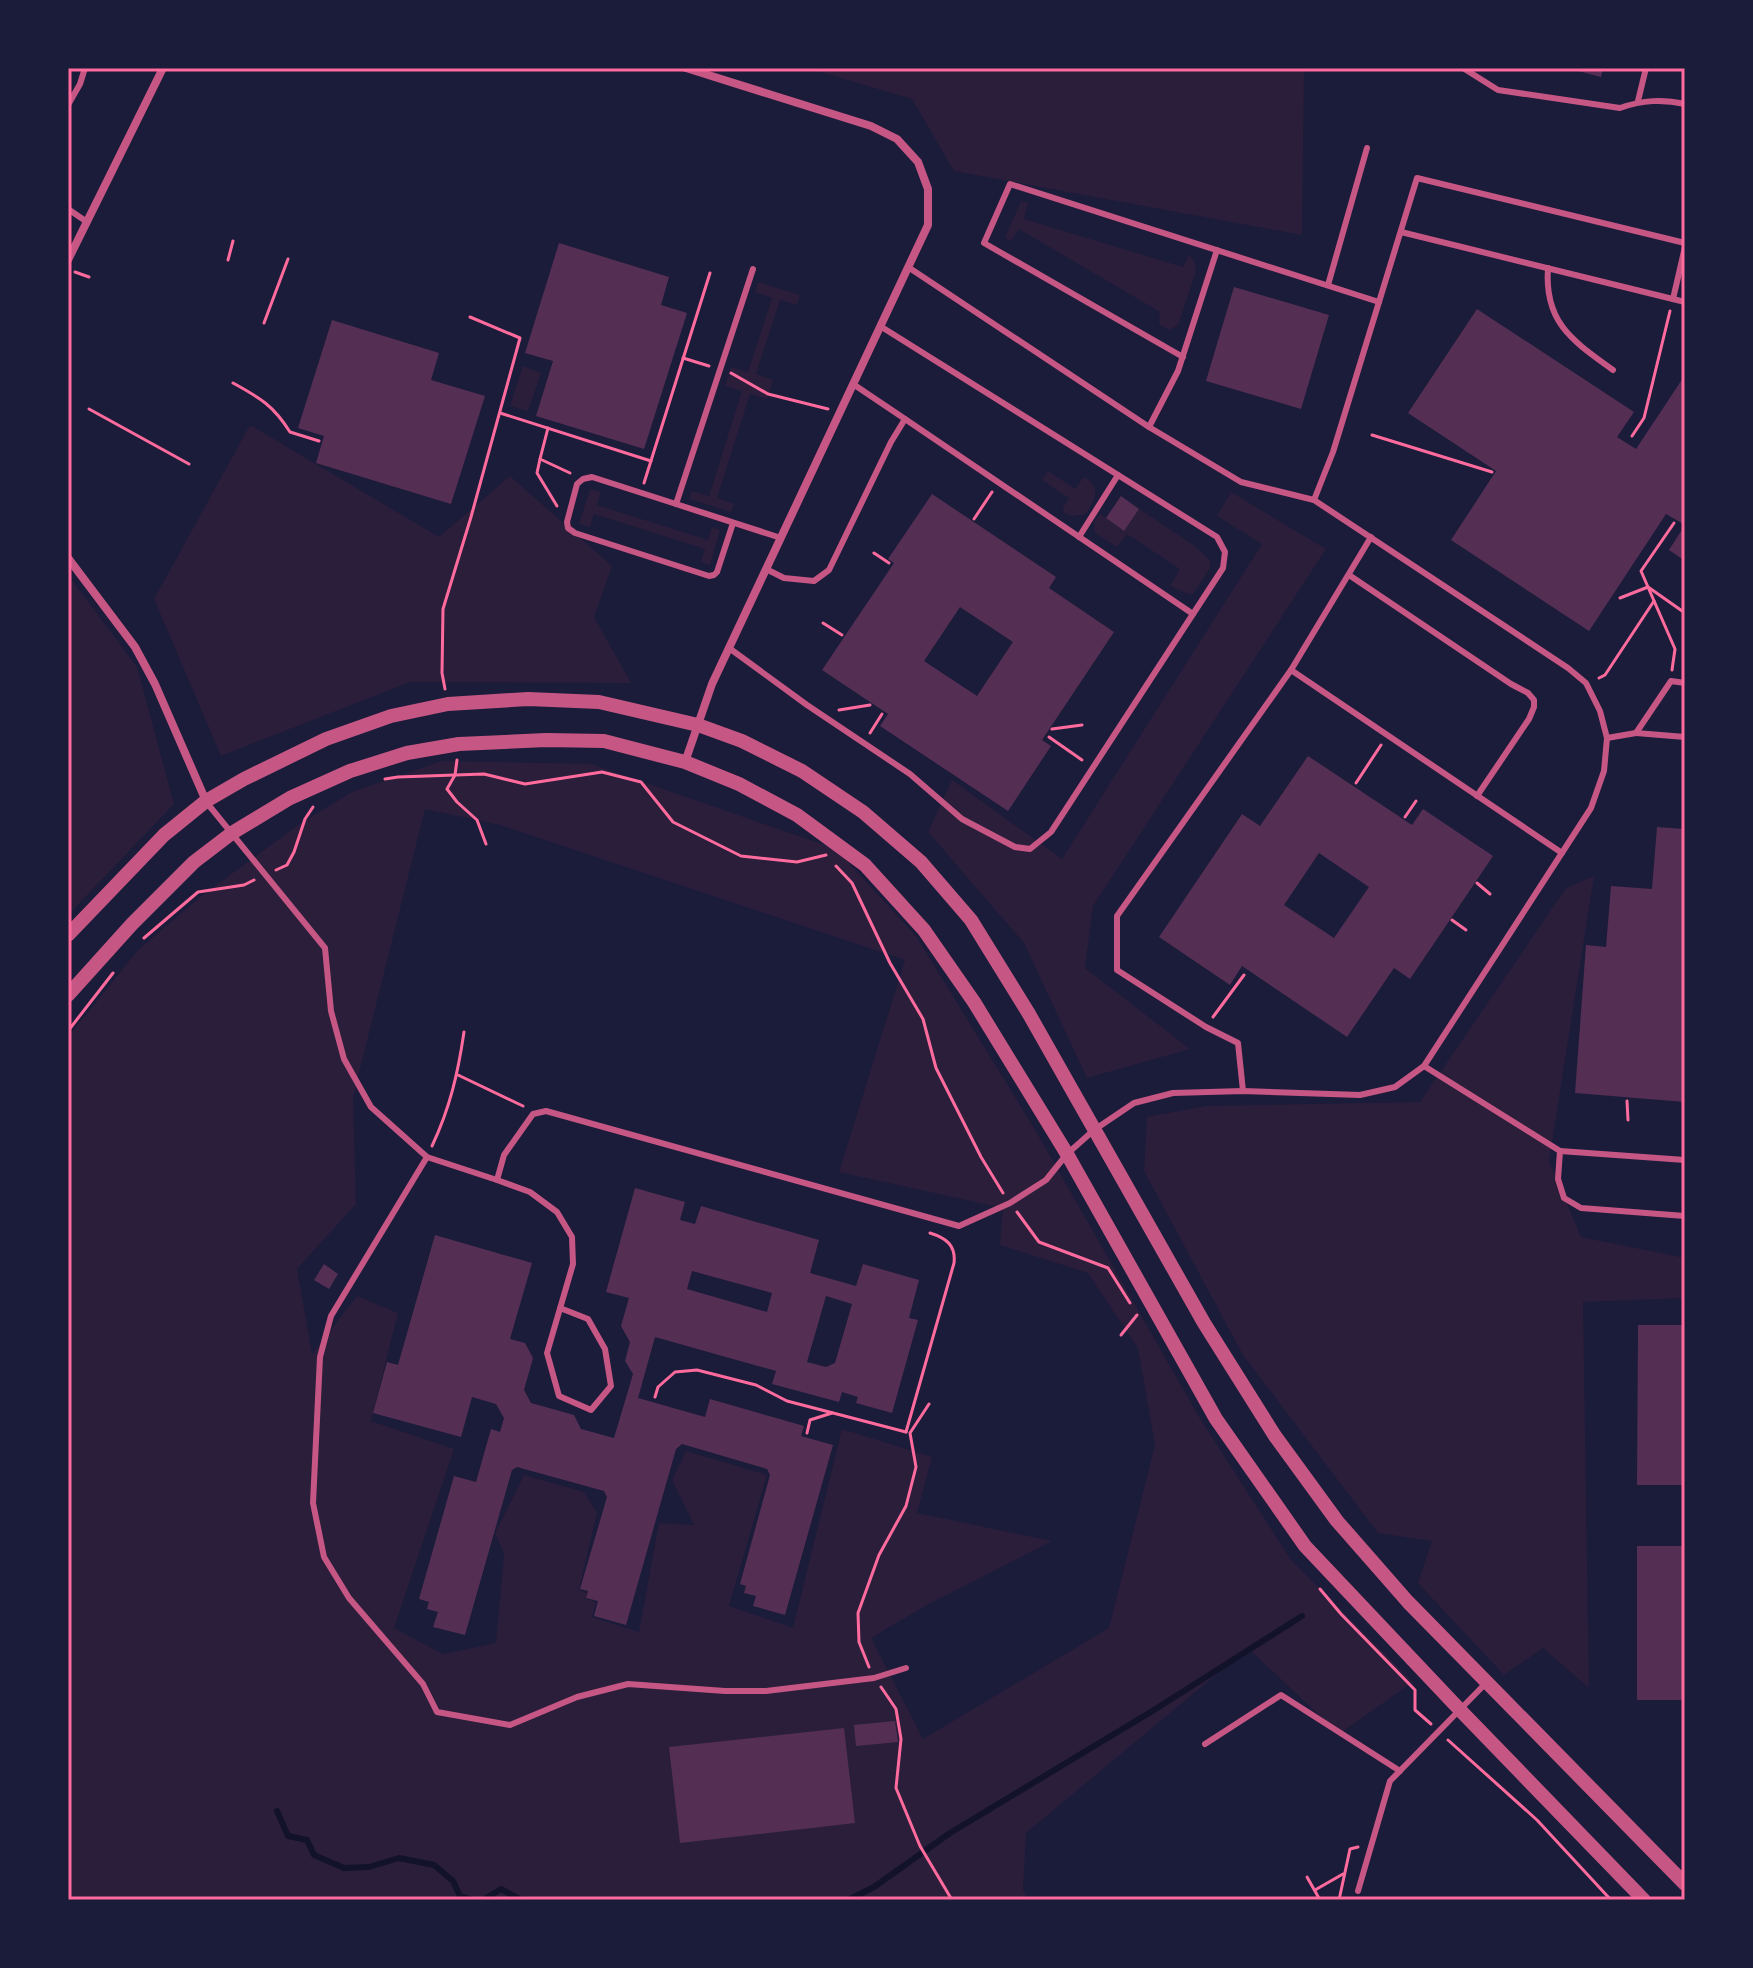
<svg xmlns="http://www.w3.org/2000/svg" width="1753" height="1968" font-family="Commissioner,sans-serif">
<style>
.green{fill:#2a1e3b;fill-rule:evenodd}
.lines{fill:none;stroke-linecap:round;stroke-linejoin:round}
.stream{stroke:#12122b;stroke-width:6}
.building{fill:#542f53;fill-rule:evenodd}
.path{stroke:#ff6b9d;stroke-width:3}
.service{stroke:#c65784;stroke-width:6}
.minor{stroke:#c65784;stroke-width:8}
.tertiary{stroke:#c65784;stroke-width:14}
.neatline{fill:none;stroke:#ff6b9d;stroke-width:3}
</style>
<rect width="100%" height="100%" fill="#1b1b3a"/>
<g class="green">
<polygon points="807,68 1304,68 1302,235 954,171 912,99"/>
<polygon points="1021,201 1028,203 1024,219 1183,267 1189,255 1195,262 1196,271 1178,325 1169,330 1160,325 1159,321 1160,312 1019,229 1011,241 1005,238"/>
<polygon points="758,282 800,295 797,305 780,300 756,374 773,380 767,399 750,394 717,498 734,504 731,512 689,499 692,491 709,496 742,391 725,386 731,367 748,372 772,298 755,292"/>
<polygon points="523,366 541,373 528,411 510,406"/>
<polygon points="250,425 439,537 510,476 612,566 594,617 631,683 410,682 221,756 154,599"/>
<path d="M1048,471L1075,489L1083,478H1086C1102,489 1094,501 1086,514L1073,516L1064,513L1063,508L1069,498L1042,480Z"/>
<polygon points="590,489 601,492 597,505 708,540 712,527 720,530 710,565 701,562 705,549 594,514 590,527 579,524"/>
<polygon points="1231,492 1326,549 1093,906 1085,968 1190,1049 1087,1078 1024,943 928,832 952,780 1062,859 1262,544 1217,516"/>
<polygon points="1139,509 1196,547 1210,560 1210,568 1193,594 1188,594 1170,586 1180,569 1127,534 1117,547 1095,533 1094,522 1100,514 1124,531"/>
<polygon points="68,575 137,667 174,804 68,915"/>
<path d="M442,761L591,764L836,849L916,936L1034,1128L1199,1417L1291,1560L1413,1682L1339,1734L1248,1648L1026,1833L1023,1889L1028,1900H68V1037L138,950L199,898L298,825L352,792ZM425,809L500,825L905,960L839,1172L1003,1208L1000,1245L1088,1273L1138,1348L1155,1445L1109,1628L923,1739L871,1638L927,1605L1052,1541L917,1513L932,1457L842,1429L793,1628L729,1606L767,1475L686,1451L672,1480L694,1525L659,1523L639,1632L592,1617L596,1602L586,1599L587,1593L579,1590L597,1513L584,1492L524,1475L495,1533L504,1554L496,1643L443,1654L394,1628L454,1449L371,1421L398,1313L357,1296L312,1354L297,1269L356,1204L353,1097Z"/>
<polygon points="1594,876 1549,1161 1581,1237 1685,1258 1685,1298 1583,1302 1589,1688 1543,1648 1504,1675 1418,1583 1432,1541 1378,1533 1243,1355 1144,1171 1147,1117 1206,1106 1420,1102 1566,888"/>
</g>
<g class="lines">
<g class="stream">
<polyline points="277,1811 288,1836 307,1840 314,1855 344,1868 369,1867 399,1858 434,1865 453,1881 460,1896 473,1900"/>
<polyline points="483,1900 501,1889 521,1900"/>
<polyline points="848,1900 874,1887 950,1833 1154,1710 1302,1616"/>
</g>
</g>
<g class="building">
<polygon points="1567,68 1603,68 1601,77"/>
<polygon points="559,243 669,277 661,305 687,313 644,449 536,416 553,361 525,353"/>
<polygon points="1234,287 1329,315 1301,409 1206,381"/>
<polygon points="1477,309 1634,412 1617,437 1636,449 1685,375 1685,561 1669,550 1685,525 1666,514 1589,631 1451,540 1496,471 1408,413"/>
<polygon points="332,320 439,353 431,380 485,396 451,504 316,463 324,436 298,428"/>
<path d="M932,494L1056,577L1049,588L1114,632L1042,740L1051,746L1008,811L880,726L888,714L822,670L894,563L888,559ZM960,607L1013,642L977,696L924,661Z"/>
<polygon points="1121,496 1139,509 1124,531 1106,518"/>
<path d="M1308,756L1412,825L1423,809L1493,856L1410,979L1394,968L1347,1037L1242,966L1230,985L1159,937L1242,814L1260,826ZM1319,853L1369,887L1334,938L1284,905Z"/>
<polygon points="1657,827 1685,829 1685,1102 1575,1093 1586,945 1606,947 1611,886 1652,889"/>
<path d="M635,1188L685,1202L680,1220L695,1224L701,1206L819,1240L810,1273L856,1286L863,1264L919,1280L909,1318L918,1320L892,1413L856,1403L858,1397L842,1392L839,1402L772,1384L776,1371L655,1337L638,1398L705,1417L710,1399L804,1426L801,1436L833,1445L785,1615L753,1606L756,1596L744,1593L746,1586L740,1584L770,1475L767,1469L682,1444L676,1449L626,1625L594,1616L598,1601L586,1598L588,1591L580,1589L607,1497L604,1491L517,1467L512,1470L465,1635L433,1627L438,1612L427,1609L429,1602L419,1599L454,1476L476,1482L491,1429L500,1432L504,1418L496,1404L472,1397L461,1437L373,1413L387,1362L398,1365L435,1235L532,1263L510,1339L525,1343L533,1358L524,1390L531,1403L574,1415L581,1429L614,1438L633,1374L625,1361L630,1342L621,1326L629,1298L606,1292ZM692,1271L772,1293L767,1312L687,1289ZM826,1296L852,1304L835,1363L826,1367L807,1362Z"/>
<polygon points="324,1264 338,1274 329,1289 314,1280"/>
<polygon points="1638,1325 1685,1325 1685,1485 1637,1485"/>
<rect x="1637" y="1546" width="48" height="154"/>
<polygon points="895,1721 898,1742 856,1746 854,1725"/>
<polygon points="844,1728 855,1823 680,1843 669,1747"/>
</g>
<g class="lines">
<g class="path">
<polyline points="228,260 233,241"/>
<polyline points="75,272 89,277"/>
<polyline points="264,323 288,259"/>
<polyline points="683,358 709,366"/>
<polyline points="731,373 768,394 828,409"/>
<path d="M233,383C260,398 273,405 290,432L319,441"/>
<polyline points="89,409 189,464"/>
<polyline points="500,413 651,461"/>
<polyline points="548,428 540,459 570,473"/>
<polyline points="1372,435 1492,472"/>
<polyline points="1632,436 1644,418 1670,311"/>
<polyline points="540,459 537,473 557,506"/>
<polyline points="644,483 710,273"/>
<polyline points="974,519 992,492"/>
<polyline points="874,553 889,563"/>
<polyline points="1620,598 1648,587 1685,613"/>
<polyline points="823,623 842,635"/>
<polyline points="1672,670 1675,649 1641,571 1674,523"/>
<polyline points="1599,678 1605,675 1654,601"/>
<polyline points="445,689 442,673 443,609 471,517 520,338 470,317"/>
<polyline points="839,710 870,705"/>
<polyline points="1052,729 1082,725"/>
<polyline points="870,733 882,714"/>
<polyline points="1049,737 1082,760"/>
<polyline points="457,760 455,775 447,789 457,802 477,820 486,844"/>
<polyline points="385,779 398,777 484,774 525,784 602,772 641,782 673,822 741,856 797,862 826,855"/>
<polyline points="1356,783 1381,745"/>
<polyline points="1405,817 1416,801"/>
<polyline points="836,866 852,883 890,963 923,1019 936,1068 981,1157 1003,1193"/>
<polyline points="276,870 287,865 294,852 305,819 313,807"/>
<polyline points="1477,883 1490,894"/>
<polyline points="1452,920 1466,930"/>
<polyline points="144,938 198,892 244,885 254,880"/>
<polyline points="1213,1017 1244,975"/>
<polyline points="68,1031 113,973"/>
<polyline points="458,1075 523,1106"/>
<polyline points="1627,1101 1628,1120"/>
<path d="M432,1146C450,1108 458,1073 464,1032"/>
<polyline points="1017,1212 1039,1242 1108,1268 1130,1303"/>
<polyline points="1121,1335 1137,1315"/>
<polyline points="655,1397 658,1387 675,1372 697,1370 756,1385 787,1401 906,1432"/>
<path d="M906,1432L954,1263C956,1245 946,1238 930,1233"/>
<polyline points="807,1433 810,1420 832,1413"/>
<polyline points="1320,1589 1341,1614 1415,1690 1415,1710 1431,1724"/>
<polyline points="869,1667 859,1642 858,1613 879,1555 906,1506 916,1467 910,1433 929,1404"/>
<polyline points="881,1687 896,1709 901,1739 896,1788 920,1846 952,1900"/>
<polyline points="1448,1740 1537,1820 1611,1900"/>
<polyline points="1307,1877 1320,1900"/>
<polyline points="1315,1890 1343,1874"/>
<polyline points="1339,1900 1350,1849 1358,1847"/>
</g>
<g class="service">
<path d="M1463,68L1498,90L1620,108C1643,100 1662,99 1685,104"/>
<polyline points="1638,101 1646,68"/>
<polyline points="68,105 80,84 85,68"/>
<polyline points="68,209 87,222"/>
<polyline points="1401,232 1685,302"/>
<path d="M1548,268C1544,323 1573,341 1613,370"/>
<polyline points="753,269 676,504 781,538"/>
<polyline points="1328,285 1367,148"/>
<polyline points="1673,299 1685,247"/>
<polyline points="880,326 1217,537 1225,552 1223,568 1193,614"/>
<polyline points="1183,357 984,243 1010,184 1379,302"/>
<polyline points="853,384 905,419"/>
<polyline points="1149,427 1178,371 1217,250"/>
<polyline points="1314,500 1333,452 1417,178 1685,243"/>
<polyline points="676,504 592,477 583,479 577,484 567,522 568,528 575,533 709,576 714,575 717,572 733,523"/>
<polyline points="1079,537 1118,475"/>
<polyline points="1371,537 1291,670 1562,853"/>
<polyline points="1349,575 1511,684 1528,693 1534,700 1534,707 1529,719 1477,796"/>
<polyline points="729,648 807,705 910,774 962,819 1015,847 1030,849 1051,832 1193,614 905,419 891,442 829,570 814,581 784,578 766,569"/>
<polyline points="1636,733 1685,737"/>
<polyline points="1607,738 1636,733 1671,681 1685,683"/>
<polyline points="207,803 325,948 331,1011 344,1059 371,1107 427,1157 497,1180 504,1155 533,1114 546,1111 959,1226 1010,1203 1046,1180 1067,1154 1094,1130 1134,1103 1173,1093 1243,1091 1360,1095 1395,1087 1424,1066 1591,808 1604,771 1607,738 1600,711 1586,683 1568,668 1314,500 1241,482 1149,427 908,267"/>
<polyline points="1424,1066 1560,1151 1558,1179 1564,1198 1581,1208 1685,1216"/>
<polyline points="1243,1091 1238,1043 1206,1027 1117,970 1117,916 1291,670"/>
<polyline points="1560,1151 1685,1160"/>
<polyline points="427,1157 331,1316 320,1357 313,1503 324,1557 349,1598 423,1684 437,1712 510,1725 577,1697 628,1684 725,1691 766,1691 874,1678 906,1668"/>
<polyline points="497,1180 530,1192 557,1212 572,1237 573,1264 547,1353 559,1396 591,1410 611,1386 605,1349 588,1319 560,1308"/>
<polyline points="1205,1744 1281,1695 1400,1771"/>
<polyline points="1358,1891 1390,1781 1487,1682"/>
</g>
<g class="minor">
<polyline points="68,260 163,68"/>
<polyline points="68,558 135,647 155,684 206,801"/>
<polyline points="685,762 712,684 928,225 928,189 918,162 897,139 871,126 686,68"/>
</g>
<g class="tertiary">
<polyline points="68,935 164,835 206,801 244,779 326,739 391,716 448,704 528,699 599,702 698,725 742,741 802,771 863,812 921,862 971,920 1029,1014 1204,1323 1275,1436 1337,1521 1408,1602 1685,1884"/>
<polyline points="68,995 132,924 194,862 232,833 290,798 350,771 407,753 459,744 546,740 604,741 685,762 739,784 797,815 865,865 924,930 974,1002 1067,1154 1216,1419 1305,1546 1460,1710 1644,1900"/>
</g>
</g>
<rect width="1753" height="1968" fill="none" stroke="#1b1b3a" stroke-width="140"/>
<rect x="70" y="70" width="1613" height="1828" class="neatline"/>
</svg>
